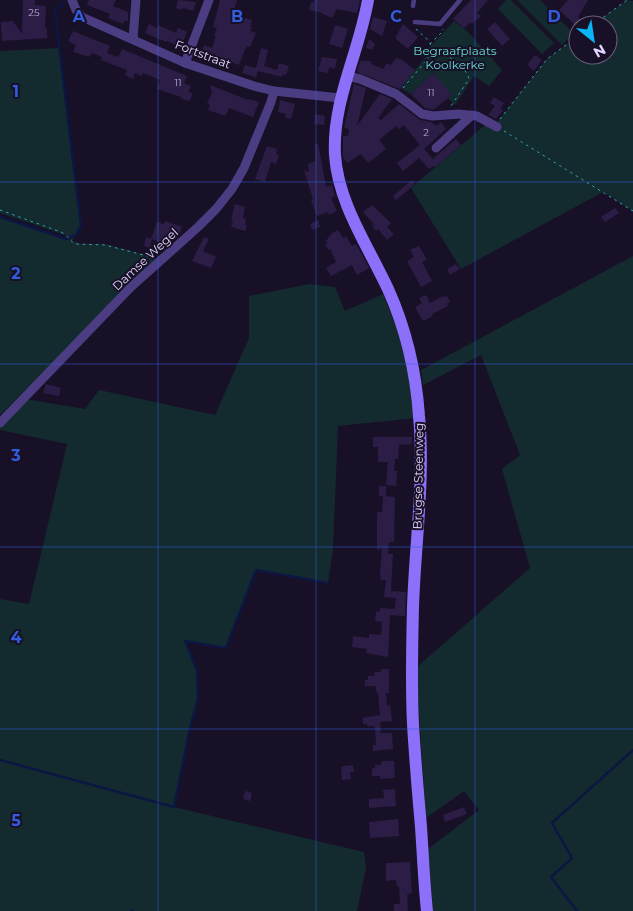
<svg xmlns="http://www.w3.org/2000/svg" width="633" height="911" font-family="Montserrat,sans-serif">
<style>
.green{fill:#132b2f}
.lines{fill:none;stroke-linecap:round;stroke-linejoin:round}
.stream{stroke:#0c1642;stroke-width:2.5}
.building{fill:#2c1d46}
.path{stroke:#34a4b4;stroke-width:1;stroke-dasharray:2.5 4;stroke-linecap:butt}
.service{stroke:#4c3d83;stroke-width:4.5}
.minor{stroke:#4c3d83;stroke-width:9}
.secondary{stroke:#8d70fa;stroke-width:12}
.grid{fill:none;stroke:#315cdc;stroke-width:1;stroke-opacity:0.55}
.labels{text-anchor:middle;dominant-baseline:central;stroke-width:4;stroke-linejoin:round;paint-order:stroke}
.number-label{font-size:10px;fill:#b4a8d0}
.park-label{font-size:12px;fill:#64dcd4;stroke:#181026}
.street-label{font-size:12px;fill:#e2d6fe;stroke:#181026}
.grid-label{font-size:16px;text-anchor:middle;font-weight:bold;fill:#315cdc;stroke:#181026;stroke-width:4;stroke-linejoin:round;paint-order:stroke}
</style>
<rect width="100%" height="100%" fill="#181026"/>
<g class="green">
<polygon points="506,0 511,0 554,43 542,54 498,9"/>
<polygon points="517,0 540,0 573,33 562,45"/>
<polygon points="627,0 633,1 633,211 603,192 461,269 411,188 485,125 495,125 547,59 578,36 578,55 608,55 608,25 593,25"/>
<polygon points="454,21 467,31 502,70 489,86 474,76 455,105 448,98 451,95 433,73 411,94 401,88 430,51 428,49"/>
<polygon points="59,48 81,226 72,241 83,244 105,244 157,258 0,415 0,217 71,241 68,236 0,213 0,51"/>
<polygon points="633,256 633,911 433,911 428,849 479,810 464,791 426,818 416,668 530,568 502,469 520,455 481,355 423,385 421,370"/>
<polygon points="309,284 335,287 345,311 383,294 407,354 416,418 338,426 333,549 328,583 256,570 226,648 186,642 197,670 198,699 190,728 174,807 364,852 366,868 357,911 0,911 0,599 29,604 67,444 0,430 0,427 25,399 85,409 99,390 215,415 249,338 249,296"/>
</g>
<g class="lines">
<g class="stream">
<polyline points="0,217 66,239 76,235 81,226 55,11 65,2"/>
<polyline points="0,760 174,807 190,728 198,699 197,670 185,641 226,648 256,570 328,583"/>
<polyline points="131,911 132,911"/>
<polyline points="577,911 551,877 572,858 552,823 633,750"/>
</g>
</g>
<g class="building">
<polygon points="23,0 35,0 35,5 46,6 45,27 47,30 47,38 2,41 1,22 13,21 22,34"/>
<polygon points="89,0 116,0 113,6 128,12 128,22 125,20 123,24 108,18 110,14 87,5"/>
<polygon points="178,0 196,2 193,11 183,8 182,10 176,8"/>
<polygon points="220,0 237,0 233,14 252,20 250,26 252,27 250,31 256,33 250,47 247,46 246,49 245,49 239,65 231,62 228,69 200,58 204,45 212,48 216,36 214,35 217,28 213,27"/>
<polygon points="314,0 360,0 357,13 337,9 332,18 319,12 309,10 311,2 314,2"/>
<polygon points="471,0 488,0 477,13 481,16 472,24 470,22 464,28 453,19"/>
<polygon points="568,0 588,0 578,17 586,25 575,25 559,10"/>
<polygon points="373,17 387,21 382,36 370,29"/>
<polygon points="495,22 510,39 502,46 487,29"/>
<polygon points="149,24 157,28 158,25 176,33 178,28 187,32 181,47 167,41 166,42 145,33"/>
<polygon points="403,24 418,37 408,49 395,38"/>
<polygon points="335,25 348,29 342,48 329,44"/>
<polygon points="73,31 110,46 107,53 118,57 122,49 187,76 184,83 191,86 188,92 193,93 190,100 188,101 180,98 181,97 157,89 160,80 143,73 142,76 135,73 133,79 125,75 127,70 101,60 102,57 92,53 89,57 73,52 76,45 68,41"/>
<polygon points="369,39 375,44 372,50 366,48"/>
<polygon points="261,48 268,50 264,66 277,70 279,63 289,66 286,75 283,74 282,77 258,71 256,77 242,73 245,65 256,68"/>
<polygon points="535,55 542,60 534,71 527,65"/>
<polygon points="322,57 337,59 335,69 329,67 328,73 318,71"/>
<polygon points="396,58 401,59 415,70 400,89 357,72 360,61 369,61 372,62 371,64 383,69 387,63 391,65"/>
<polygon points="433,73 452,95 433,110 425,108 411,94"/>
<polygon points="354,84 366,88 357,126 380,94 372,91 392,99 378,118 381,120 399,104 420,120 431,122 437,126 441,122 446,129 424,149 433,159 456,139 461,145 435,167 433,166 429,169 419,158 403,171 397,163 420,145 404,125 399,129 396,126 379,140 386,149 368,163 361,154 347,163 343,157 343,136 348,136 349,129 344,128"/>
<polygon points="210,85 248,100 249,99 259,102 253,117 229,108 225,116 208,110 210,105 207,103 212,93"/>
<polygon points="494,97 504,103 500,109 503,110 496,119 488,115 495,106 490,103"/>
<polygon points="280,100 295,104 291,119 285,118 286,114 278,112"/>
<polygon points="315,114 325,116 324,125 314,124"/>
<polygon points="318,143 326,187 332,185 335,196 331,198 337,211 329,215 328,212 317,216 311,200 313,199 304,170 309,172 308,164 315,161 315,144"/>
<polygon points="267,146 277,149 276,154 279,155 276,164 271,162 265,182 255,179"/>
<polygon points="412,180 415,184 396,200 393,196"/>
<polygon points="235,204 245,207 243,218 246,219 245,225 247,225 245,231 231,227 233,221 231,220"/>
<polygon points="372,205 391,223 387,227 394,234 387,240 378,229 376,231 372,226 374,224 363,212"/>
<polygon points="615,208 619,213 605,222 601,217"/>
<polygon points="318,220 320,227 312,230 310,224"/>
<polygon points="165,221 182,227 179,236 168,233 165,244 152,239 150,248 144,246 146,237 151,239 157,222 164,224"/>
<polygon points="338,230 343,238 346,236 352,246 356,244 369,268 357,275 352,265 331,276 326,268 336,262 330,249 328,250 325,244 328,243 326,241 332,233"/>
<polygon points="204,237 209,239 203,251 216,257 211,268 192,261"/>
<polygon points="419,246 427,260 422,262 432,281 421,287 407,261 414,257 410,250"/>
<polygon points="456,264 460,269 450,275 447,269"/>
<polygon points="426,295 430,303 443,296 443,297 447,296 450,302 447,304 448,306 432,314 433,316 423,321 415,307 422,303 419,298"/>
<polygon points="46,384 61,388 59,396 43,393"/>
<polygon points="373,437 412,437 412,444 399,445 398,459 395,459 394,471 397,471 396,486 386,485 388,462 378,462 378,447 373,447"/>
<rect x="379" y="486" width="7" height="10"/>
<polygon points="383,496 395,497 394,542 389,542 388,554 393,554 391,591 406,592 405,616 390,615 388,657 366,653 367,649 352,647 353,636 369,638 369,634 381,635 382,622 375,621 376,611 380,612 380,608 395,609 396,598 384,597 386,580 381,580 380,573 382,548 377,550 377,514 378,512 382,512"/>
<polygon points="381,669 389,669 389,693 386,693 387,706 390,705 392,721 380,722 381,733 392,733 393,749 373,751 373,745 376,745 375,728 374,726 367,726 367,724 363,724 363,718 380,715 378,693 376,691 376,686 365,686 365,680 368,680 368,676 374,676 375,672 381,672"/>
<polygon points="394,761 395,778 380,779 380,776 372,776 372,769 375,768 375,765 381,765 381,762 384,761"/>
<polygon points="353,765 354,772 350,772 351,779 342,780 341,767 343,767 343,766"/>
<polygon points="395,789 396,806 369,808 369,799 384,798 383,790"/>
<polygon points="245,791 252,793 250,801 243,799"/>
<polygon points="464,807 467,814 445,822 443,815"/>
<polygon points="398,819 399,836 370,838 369,822"/>
<polygon points="410,862 412,893 407,895 408,909 407,911 394,911 394,904 400,904 399,886 397,886 396,880 386,881 386,863"/>
</g>
<g class="lines">
<g class="path">
<polyline points="593,25 627,0"/>
<polyline points="416,29 428,40 435,53"/>
<polyline points="430,44 443,31 443,29"/>
<polyline points="403,88 431,55 444,52 467,73 469,79 451,106"/>
<polyline points="500,119 547,59 578,36"/>
<polyline points="504,131 633,211"/>
<path d="M0,210L61,232C69,236 69,241 76,244L105,245L151,257"/>
</g>
<g class="service">
<polyline points="413,6 414,0"/>
<polyline points="415,22 440,24 460,0"/>
</g>
<g class="minor">
<polyline points="72,0 76,10 82,17 185,63 254,86 274,91 340,98"/>
<polyline points="133,39 136,0"/>
<polyline points="185,63 209,0"/>
<polyline points="347,76 360,79 396,94 422,114 433,116 459,114 477,116 497,127"/>
<polyline points="436,148 472,115"/>
<polyline points="0,423 131,287 198,227 216,209 232,189 244,168 271,102 274,91"/>
</g>
<path class="secondary" d="M368,0C359,53 332,101 335,155C338,203 368,246 388,289C406,329 416,372 419,416C425,479 415,544 413,607C412,646 411,685 413,724C415,759 418,793 421,827C423,855 424,883 427,911"/>
</g>
<path class="grid" d="M158,0V911M316,0V911M475,0V911M0,182H633M0,364H633M0,547H633M0,729H633"/>
<g class="labels">
<g class="number-label">
<text x="34" y="12">25</text>
<text x="178" y="82">11</text>
<text x="431" y="92">11</text>
<text x="426" y="132">2</text>
</g>
<g class="park-label">
<text x="455" y="50">Begraafplaats<tspan x="455" dy="14">Koolkerke</tspan></text>
</g>
<g class="street-label">
<text transform="translate(203 54) rotate(21)">Fortstraat</text>
<text transform="translate(145 259) rotate(-43)">Damse Wegel</text>
<text transform="translate(418 476) rotate(-89)">Brugse Steenweg</text>
</g>
</g>
<g class="grid-label">
<text x="79" y="22">A</text>
<text x="237" y="22">B</text>
<text x="396" y="22">C</text>
<text x="554" y="22">D</text>
<text x="16" y="97">1</text>
<text x="16" y="279">2</text>
<text x="16" y="461">3</text>
<text x="16" y="643">4</text>
<text x="16" y="826">5</text>
</g>
<g transform="translate(593 40) rotate(150)"><circle r="24" fill="#181026" stroke="#695f7c"/>
<path d="M0-4L9 19L0 12L-9 19Z" fill="#09b4f7"/>
<text y="-8" font-size="14" font-weight="bold" text-anchor="middle" fill="#e2d6fe">N</text>
</g>
</svg>
